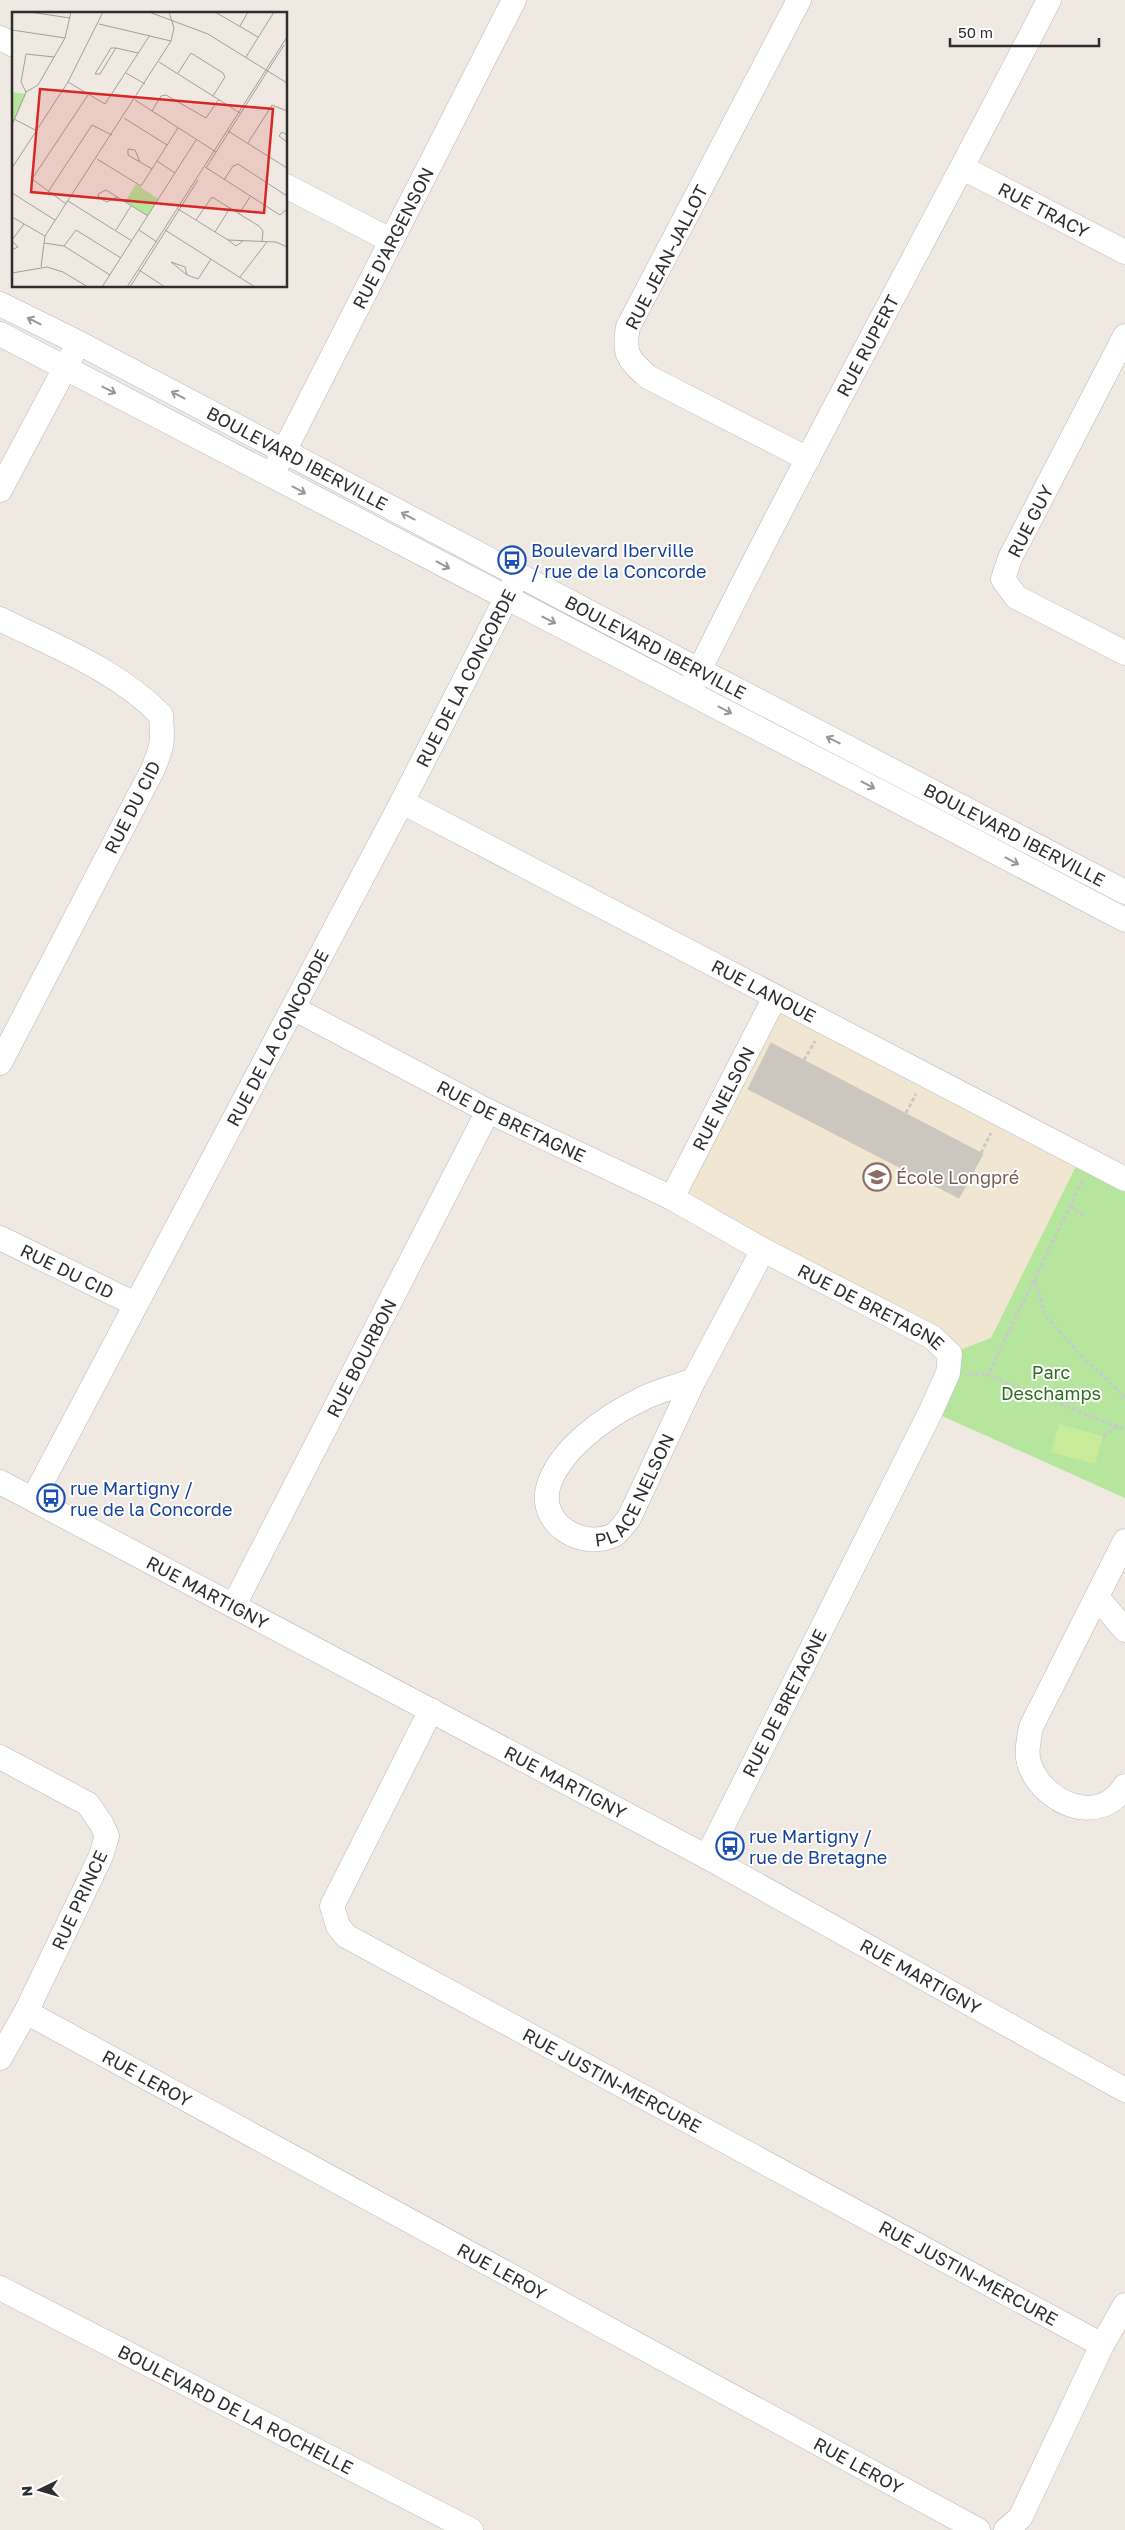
<svg xmlns="http://www.w3.org/2000/svg" width="1125" height="2530" font-family="'Golos Text',sans-serif">
<style>
.education{fill:#f0e6d1}
.green{fill:#b6e59e}
.pitch{fill:#c9ec9a}
.building{fill:#cbc7bf;stroke:#cbc5ba}
.lines{fill:none;stroke-linecap:round;stroke-linejoin:round}
.minor-casing{stroke:#b4b7c1;stroke-width:25}
.path{stroke:#c9c9c9;stroke-width:3;stroke-dasharray:4 2.5;stroke-linecap:butt}
.minor{stroke:#fff;stroke-width:24}
.oneway{stroke:#969696}
.labels{text-anchor:middle;dominant-baseline:central;stroke-width:4;stroke-linejoin:round;paint-order:stroke}
.street-label{font-size:18px;fill:#2e2e2e;stroke:#fff}
.transit-label{font-size:18px;fill:#164399;stroke:#fff;text-anchor:start}
.education-label{font-size:18px;fill:#785e54;stroke:#fff;text-anchor:start}
.park-label{font-size:18px;fill:#2c6e1b;stroke:#fff}
.inset-road{fill:none;stroke:#a29e99;stroke-width:1}
.view{fill:#d62828;fill-opacity:0.15;stroke:#d62828;stroke-width:2.5}
.inset-edge{fill:none;stroke:#2e2e2e;stroke-width:2.5}
</style>
<rect width="100%" height="100%" fill="#efe9e1"/>
<polygon class="education" points="775,997 1081,1156 991,1338 950,1354 672,1198"/>
<polygon class="green" points="1081,1156 1125,1179 1125,1498 931,1411 950,1354 991,1338"/>
<polygon class="pitch" points="1059,1424 1103,1436 1095,1464 1051,1452"/>
<polygon class="building" points="771,1043 983,1154 959,1198 748,1089"/>
<g class="lines">
<g class="minor-casing">
<g id="minor">
<path d="M799,0L628,327C623,354 628,359 648,377L808,459"/>
<polyline points="0,38 14,45"/>
<path id="s1" d="M963,168L1125,252"/>
<polyline points="286,186 390,240"/>
<path id="s2" d="M0,304L79,343L699,670L1125,892"/>
<path d="M0,334C375,530 751,723 1125,920"/>
<polyline points="1125,336 1010,558 1003,579 1016,597 1125,653"/>
<path id="s3" d="M277,465L514,0"/>
<polyline points="0,490 72,355"/>
<path d="M0,619C56,647 117,670 161,715C163,741 163,746 152,771L0,1063"/>
<path id="s4" d="M692,685C806,454 932,229 1049,0"/>
<path id="s5" d="M402,802L1125,1179"/>
<path id="s6" d="M293,1008L488,1111L672,1198L763,1250L932,1337L950,1354L948,1373L931,1411L707,1857"/>
<path id="s7" d="M672,1198L775,997"/>
<path id="s8" d="M0,1238L135,1304"/>
<path id="s9" d="M694,1380C676,1387 656,1391 640,1400C606,1416 558,1450 548,1488C539,1525 583,1550 614,1535C619,1532 625,1523 629,1518L694,1380L763,1250"/>
<path id="s10" d="M0,1482L707,1857L1125,2090"/>
<path id="s11" d="M33,1499L402,802L513,585"/>
<path d="M1125,1541L1031,1727C1029,1740 1025,1753 1030,1766C1045,1804 1099,1827 1125,1786"/>
<polyline points="1097,1597 1125,1630"/>
<path id="s12" d="M234,1605L488,1111"/>
<path id="s13" d="M431,1710L332,1906L338,1926L346,1936L1102,2345"/>
<polyline points="0,1757 88,1804 101,1823 107,1836 101,1856 26,2012 0,2058"/>
<path id="s14" d="M26,2012L978,2530"/>
<path id="s15" d="M0,2288L471,2530"/>
<polyline points="1006,2530 1020,2518 1102,2345 1125,2305"/>
</g>
</g>
<g class="path">
<polyline points="804,1060 815,1041"/>
<polyline points="906,1113 916,1094"/>
<polyline points="981,1153 991,1133"/>
<polyline points="1082,1181 988,1375 1125,1430"/>
<polyline points="1070,1206 1084,1215"/>
<polyline points="1035,1279 1045,1315 1077,1351 1125,1397"/>
<polyline points="968,1374 988,1375"/>
<polyline points="1103,1436 1116,1427"/>
</g>
<use href="#minor" class="minor"/>
</g>
<defs><path id="oneway-shaft" d="M-6 0H5M1.5-3L5.5 0L1.5 3" fill="none" stroke-width="1.6" stroke-linecap="round" stroke-linejoin="round" transform="scale(1.25)"/></defs>
<g class="oneway">
<use href="#oneway-shaft" transform="translate(34 321) rotate(-154)"/>
<use href="#oneway-shaft" transform="translate(109 390) rotate(27)"/>
<use href="#oneway-shaft" transform="translate(178 395) rotate(-152)"/>
<use href="#oneway-shaft" transform="translate(299 490) rotate(28)"/>
<use href="#oneway-shaft" transform="translate(408 516) rotate(-152)"/>
<use href="#oneway-shaft" transform="translate(443 565) rotate(28)"/>
<use href="#oneway-shaft" transform="translate(549 620) rotate(27)"/>
<use href="#oneway-shaft" transform="translate(725 710) rotate(28)"/>
<use href="#oneway-shaft" transform="translate(833 740) rotate(-153)"/>
<use href="#oneway-shaft" transform="translate(868 785) rotate(28)"/>
<use href="#oneway-shaft" transform="translate(1012 861) rotate(28)"/>
</g>
<defs>
<g id="bus-ring" transform="scale(1.4375)"><circle r="9.5" fill="#fff" stroke="#1a4fb4" stroke-width="1.5"/><path d="M-5-6H5V4H4V6H2V4H-2V6H-4V4H-5ZM-3.5-4V0h7V-4ZM-3.5 1.2v1.5H-2V1.2ZM2 1.2v1.5H3.5V1.2Z" fill="#1a4fb4"/></g>
<g id="school-ring" transform="scale(1.4375)"><circle r="9.5" fill="#fff" stroke="#8d6e63" stroke-width="1.5"/><path d="M0-5L7-2L0 1L-7-2ZM-4 1L0 2.5L4 1V4Q0 6-4 4Z" fill="#8d6e63"/></g>
</defs>
<g fill-rule="evenodd">
<use href="#bus-ring" x="512" y="560"/>
<use href="#school-ring" x="877" y="1177"/>
<use href="#bus-ring" x="51" y="1498"/>
<use href="#bus-ring" x="730" y="1846"/>
</g>
<g class="labels">
<g class="street-label">
<text stroke="none"><textPath href="#s1" startOffset="91">RUE TRACY</textPath></text>
<text stroke="none"><textPath href="#s3" startOffset="255">RUE D'ARGENSON</textPath></text>
<text transform="translate(666 257) rotate(-63)">RUE JEAN-JALLOT</text>
<text stroke="none"><textPath href="#s4" startOffset="382">RUE RUPERT</textPath></text>
<text stroke="none"><textPath href="#s2" startOffset="335">BOULEVARD IBERVILLE</textPath></text>
<text transform="translate(1030 521) rotate(-63)">RUE GUY</text>
<text stroke="none"><textPath href="#s2" startOffset="740">BOULEVARD IBERVILLE</textPath></text>
<text stroke="none"><textPath href="#s11" startOffset="928">RUE DE LA CONCORDE</textPath></text>
<text transform="translate(132 807) rotate(-63)">RUE DU CID</text>
<text stroke="none"><textPath href="#s2" startOffset="1145">BOULEVARD IBERVILLE</textPath></text>
<text stroke="none"><textPath href="#s5" startOffset="408">RUE LANOUE</textPath></text>
<text stroke="none"><textPath href="#s11" startOffset="522">RUE DE LA CONCORDE</textPath></text>
<text stroke="none"><textPath href="#s7" startOffset="112">RUE NELSON</textPath></text>
<text stroke="none"><textPath href="#s6" startOffset="246">RUE DE BRETAGNE</textPath></text>
<text stroke="none"><textPath href="#s8" startOffset="75">RUE DU CID</textPath></text>
<text stroke="none"><textPath href="#s6" startOffset="651">RUE DE BRETAGNE</textPath></text>
<text stroke="none"><textPath href="#s12" startOffset="278">RUE BOURBON</textPath></text>
<text stroke="none"><textPath href="#s9" startOffset="336">PLACE NELSON</textPath></text>
<text stroke="none"><textPath href="#s10" startOffset="235">RUE MARTIGNY</textPath></text>
<text transform="translate(784 1703) rotate(-63)">RUE DE BRETAGNE</text>
<text stroke="none"><textPath href="#s10" startOffset="640">RUE MARTIGNY</textPath></text>
<text transform="translate(79 1900) rotate(-65)">RUE PRINCE</text>
<text stroke="none"><textPath href="#s10" startOffset="1045">RUE MARTIGNY</textPath></text>
<text stroke="none"><textPath href="#s14" startOffset="138">RUE LEROY</textPath></text>
<text stroke="none"><textPath href="#s13" startOffset="556">RUE JUSTIN-MERCURE</textPath></text>
<text stroke="none"><textPath href="#s14" startOffset="542">RUE LEROY</textPath></text>
<text stroke="none"><textPath href="#s13" startOffset="961">RUE JUSTIN-MERCURE</textPath></text>
<text stroke="none"><textPath href="#s15" startOffset="265">BOULEVARD DE LA ROCHELLE</textPath></text>
<text stroke="none"><textPath href="#s14" startOffset="948">RUE LEROY</textPath></text>
</g>
<g class="transit-label">
<text x="531" y="550">Boulevard Iberville<tspan x="531" dy="21">/ rue de la Concorde</tspan></text>
<text x="70" y="1488">rue Martigny /<tspan x="70" dy="21">rue de la Concorde</tspan></text>
<text x="749" y="1836">rue Martigny /<tspan x="749" dy="21">rue de Bretagne</tspan></text>
</g>
<g class="education-label">
<text x="896" y="1177">École Longpré</text>
</g>
<g class="park-label">
<text x="1051" y="1372">Parc<tspan x="1051" dy="21">Deschamps</tspan></text>
</g>
</g>
<g transform="translate(12 12)">
<rect width="275" height="275" fill="#efe9e1"/>
<path d="M0,80L14,82L0,113ZM124,172L146,187L136,204L113,190Z" fill="#b6e59e"/>
<path class="inset-road" d="M18,0L58,6M137,0L196,22L275,71M203,0L246,25M87,12L159,29M228,14L236,0M0,18L53,26M104,36L88,62H83L99,36H104L126,41M234,45L262,0M147,50L228,101M114,61L133,72M166,61L179,41L211,61L213,65L201,84M56,70L93,92L138,23M14,80L9,70L14,42L42,45M123,88L204,140M140,99L149,84L154,83L194,106L207,87M112,106L155,133M2,107L25,119M0,113L14,80L26,73L53,26L59,0M216,119L275,156M275,123L270,120L267,124L275,130M236,131L260,93L275,99M85,147L129,174L166,116M145,149L163,161M128,150L123,138L116,137V143L140,157M193,155L268,203L275,197M0,156L56,70L91,0M194,156L272,33M212,168L221,154L226,152L275,184M36,180L80,113L100,123M0,181L43,208M105,185L95,190L87,186L86,182L94,178L136,204M56,189L120,229M54,192L20,167L76,83M166,197L216,228L264,230L275,235M227,202L238,185M0,205L33,224M184,208L200,185L247,214L251,219L250,229M104,218L119,194M127,218L145,230M153,218L243,275M203,220L218,196M0,228L12,212M216,228L224,234L231,229M0,229L6,235L0,238M32,231L52,234L98,263M52,234L64,218L109,246M29,255L33,224L159,29L162,16L157,0M127,258L153,275M0,261L35,255L51,260L76,275M175,263L159,250L173,255L175,263L186,267L199,247M228,265L255,230M90,275L184,128M115,275L275,25M118,275L186,168"/>
<path class="view" d="M28,77L261,97L252,201L19,180Z"/>
<rect width="275" height="275" class="inset-edge"/>
</g>
<g transform="translate(40 2490) rotate(265)" stroke="#ffffff" stroke-width="4" paint-order="stroke">
<path d="M0-4L9 19L0 12L-9 19Z" fill="#2e2e2e"/>
<text y="-8" font-size="14" font-weight="bold" text-anchor="middle" fill="#2e2e2e">N</text>
</g>
<path d="M950 38v8h149v-8" fill="none" stroke="#2e2e2e" stroke-width="2.5"/>
<text x="958" y="38" font-size="15" fill="#2e2e2e" stroke="#ffffff" stroke-width="4" paint-order="stroke">50 m</text>
</svg>
